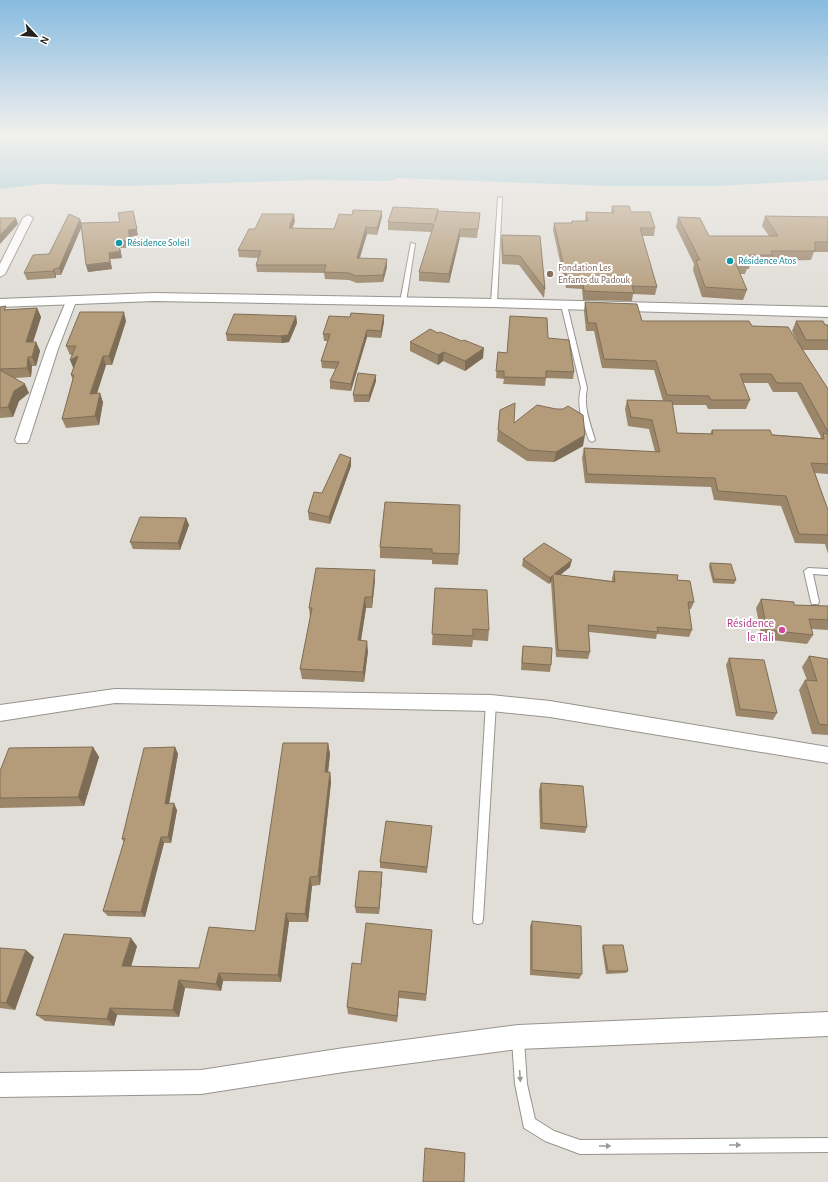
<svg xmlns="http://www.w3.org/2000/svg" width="828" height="1182" font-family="'Alegreya Sans',sans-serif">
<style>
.water{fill:#96c6d4}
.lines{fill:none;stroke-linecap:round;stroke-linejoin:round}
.service-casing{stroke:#97938e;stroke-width:2}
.minor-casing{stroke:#97938e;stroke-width:2}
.secondary-casing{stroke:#97938e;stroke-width:2}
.service{fill:#fff;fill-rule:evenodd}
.minor{fill:#fff;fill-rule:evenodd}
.secondary{fill:#fff;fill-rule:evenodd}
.wall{fill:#9b866a;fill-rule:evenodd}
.shaded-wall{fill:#7e6d56}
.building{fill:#b49c7b;stroke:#7e6d56}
.oneway{fill:#9c9b9a}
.culture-dot{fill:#0f9aa8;stroke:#fff;stroke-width:1.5}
.education-dot{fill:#8d6e63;stroke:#fff;stroke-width:1.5}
.hotel-dot{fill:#d1479c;stroke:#fff;stroke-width:1.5}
.labels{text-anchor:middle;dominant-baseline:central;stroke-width:4;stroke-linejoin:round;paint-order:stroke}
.far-culture-label{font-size:10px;fill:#0d838f;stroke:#fff;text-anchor:start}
.far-education-label{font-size:10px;fill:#785e54;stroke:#fff;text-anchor:start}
.hotel-label{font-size:12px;fill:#b23c85;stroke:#fff;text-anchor:end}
</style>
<rect width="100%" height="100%" fill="#e1ded8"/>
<polygon class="water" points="0,135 828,135 828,180 718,186 608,186 397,178 390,181 373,181 312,180 129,186 41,184 0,189"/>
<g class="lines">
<g class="service-casing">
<g id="service">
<polygon points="500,197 502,198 497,303 494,305 491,303 498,198"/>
<polygon points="411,243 415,244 406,302 403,304 400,302"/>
<path d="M564,303L567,305L587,388C583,407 590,422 595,440L592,442L589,440C583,422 576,407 581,388L561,305Z"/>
<polygon points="808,568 828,569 828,575 813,574 819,602 818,604 812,604 811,602 804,571"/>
<polygon points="491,699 494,700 496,703 483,919 482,923 478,924 474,923 473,919 486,703 488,700"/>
<polygon points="518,1034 522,1036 524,1040 527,1084 535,1119 554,1131 580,1140 828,1138 828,1152 580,1154 545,1141 524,1128 523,1123 515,1084 512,1040 514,1036"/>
</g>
</g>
<g class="minor-casing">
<g id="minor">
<polygon points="28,215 33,218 5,274 0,277 0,264 23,218"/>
<polygon points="72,296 77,299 58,349 29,440 27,443 17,443 15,440 46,349 67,299"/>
<polygon points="115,689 491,695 550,701 828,747 828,763 550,717 491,711 115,703 0,721 0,705"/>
<polygon points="828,1012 828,1036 518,1049 344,1072 201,1094 0,1097 0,1073 201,1070 344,1048 518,1025"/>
</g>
</g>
<g class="secondary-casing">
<polygon id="secondary" points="154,293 494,299 828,307 828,317 494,307 154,301 0,307 0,299"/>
</g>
<use href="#service" class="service"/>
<use href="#minor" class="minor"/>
<use href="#secondary" class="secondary"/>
</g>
<g class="wall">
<polygon points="612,206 631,212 655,228 654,236 642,236 657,287 655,295 633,294 632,301 583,300 582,289 566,288 553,230 554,223 571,223 572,221 585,221 586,212 611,213"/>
<polygon points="438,209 438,213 480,213 477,238 460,237 449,283 419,281 419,272 432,232 388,230 388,222"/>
<polygon points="382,211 382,217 377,235 367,234 360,258 387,259 387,267 383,282 357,283 349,280 325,279 324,273 257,272 256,265 258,258 239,257 238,250 255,229 295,221 292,228 334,229 352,215"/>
<polygon points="765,216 828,217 828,252 814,252 811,260 771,261 770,265 750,265 749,269 747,269 745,274 740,274 747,290 743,300 702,297 693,270 694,264 676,227 678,217 709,236 769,236 762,226"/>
<polygon points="80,219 81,223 138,235 130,237 132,247 120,248 122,258 110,259 112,269 88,272 86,265 81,228 61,275 56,275 56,278 27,280 24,273 49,254"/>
<polygon points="502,235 540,236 545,289 544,298 519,265 502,264 501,244"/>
<path d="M585,302L642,321L752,326L798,342L792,331L796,321L828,325V350H803L828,389V474L815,473L828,510V554L825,544L795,543L781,506L714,500L711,487L585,483L582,458L584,448L655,452L649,429L628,426L625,409L627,400L663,401L654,370L602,368L594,331H586L584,311ZM743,383H768L773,392H797L821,437L820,438L712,430L710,434L677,433L672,405H706L708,409H746L750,400Z"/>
<polygon points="0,307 7,310 37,308 41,317 33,342 36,342 40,351 36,366 32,366 31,377 15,378 29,393 19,401 13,417 0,418"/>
<polygon points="384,315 384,322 381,338 367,337 351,391 330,389 330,381 336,369 322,368 321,361 328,341 324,341 323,334 350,317"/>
<polygon points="296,316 297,323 289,342 282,343 227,341 226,334"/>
<polygon points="126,321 112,365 106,365 97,393 103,402 99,425 66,428 62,419 73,380 71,375 73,369 73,355 70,355 66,346"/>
<polygon points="548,338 574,372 573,379 546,378 545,386 503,384 504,379 496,378 498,352 507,353"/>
<polygon points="410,342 483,358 465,371 443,361 438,365 410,351"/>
<polygon points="376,381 369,402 354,402 353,395"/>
<polygon points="500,410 514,423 583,446 554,462 527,461 497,441"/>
<polygon points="351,458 351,466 330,524 309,520 308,512 322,493"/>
<polygon points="385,502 459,554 458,565 432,564 432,560 380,558 380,547"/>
<polygon points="186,518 189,525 180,550 133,549 130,542"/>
<polygon points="523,559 570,567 560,575 612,581 612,578 614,571 677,580 694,602 691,609 689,609 692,630 689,637 657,634 656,639 589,632 590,652 588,659 556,657 551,582 549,584 522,566"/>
<polygon points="710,563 736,580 734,584 713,583 709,567"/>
<polygon points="375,580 372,608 366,608 361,641 368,651 364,682 302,679 300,669 310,618 309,608"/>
<polygon points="435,588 489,630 488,641 473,640 472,647 432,645"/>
<polygon points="761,599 794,605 828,606 828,630 811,629 813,635 807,644 762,639 756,608"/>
<polygon points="523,646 551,665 550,672 521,670 522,653"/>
<polygon points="809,656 828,659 828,735 812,734 799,690 805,680 807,680 802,667"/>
<polygon points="729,658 777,713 773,720 736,716 726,665"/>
<polygon points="328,743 330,754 328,772 330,772 331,782 320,885 312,886 308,922 289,922 281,982 223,981 221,991 185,988 179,1017 117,1015 114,1026 45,1021 36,1015 137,946 131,966 199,968 255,931"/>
<polygon points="93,747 99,757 84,806 0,808 0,771"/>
<polygon points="175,747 178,754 169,804 177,810 171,843 164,843 145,917 108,916 103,911 124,842 122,839"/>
<polygon points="541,783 587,827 585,833 540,829 539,790"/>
<polygon points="432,826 427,873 380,868 380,862"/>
<polygon points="382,872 382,877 379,914 356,913 355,907"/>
<polygon points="532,921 582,974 579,979 530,975 530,926"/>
<polygon points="432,930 426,1001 399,998 397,1022 348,1014 347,1007 361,964"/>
<polygon points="603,945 628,971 626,973 606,974 602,947"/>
<polygon points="0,948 34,957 15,1010 0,1008"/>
</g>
<g class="shaded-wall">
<polygon points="133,211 138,235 130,237 132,247 120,248 122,258 110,259 112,269 88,272 86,265 109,253 128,230"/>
<polygon points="382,211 382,217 377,235 377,228"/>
<polygon points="294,214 295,221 290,235 289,228"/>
<polygon points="16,218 18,224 0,244 0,235"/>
<polygon points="80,219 82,226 61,275 59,268"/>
<polygon points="366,227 367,234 357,265 357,258"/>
<polygon points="460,229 460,237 449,283 449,274"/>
<polygon points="387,259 387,267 383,282 383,275"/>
<polygon points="54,269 56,275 56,278 53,271"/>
<polygon points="37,308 41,317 30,352 26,342"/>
<polygon points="124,312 126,321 112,365 109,356"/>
<polygon points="384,315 384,322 381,338 381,331"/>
<polygon points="296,316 297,323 289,342 282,343 281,336"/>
<polygon points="367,330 367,337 351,391 351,384"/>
<polygon points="36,342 40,351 36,366 32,357"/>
<polygon points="484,348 483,358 465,371 465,361"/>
<polygon points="444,352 443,361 438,365 438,355"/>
<polygon points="78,356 74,370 70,360"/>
<polygon points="103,356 106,365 94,403 90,394"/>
<polygon points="28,357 32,366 31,377 27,368"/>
<polygon points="376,375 376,381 369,402 369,395"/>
<polygon points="25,384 29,393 19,401 13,417 8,407 14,391"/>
<polygon points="100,393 103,402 99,425 95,416"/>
<polygon points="585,435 583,446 554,462 556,452"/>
<polygon points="351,458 351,466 330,524 329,517"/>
<polygon points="186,518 189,525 180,550 178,543"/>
<polygon points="572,560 570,567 553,581 554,574"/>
<polygon points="375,570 375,580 372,608 372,597"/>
<polygon points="553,575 551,582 549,584 550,578"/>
<polygon points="365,597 366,608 359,651 358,640"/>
<polygon points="367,641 368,651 364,682 363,672"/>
<polygon points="328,743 330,754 327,782 325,772"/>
<polygon points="93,747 99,757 84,806 78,797"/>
<polygon points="175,747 178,754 168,810 165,804"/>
<polygon points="330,772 331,782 320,885 318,876"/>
<polygon points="174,803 177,810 171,843 168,837"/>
<polygon points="161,837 164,843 145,917 141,912"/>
<polygon points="382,872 382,877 379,914 379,908"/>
<polygon points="310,877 312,886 308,922 305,914"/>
<polygon points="286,913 289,922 281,982 278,975"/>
<polygon points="131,938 137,946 129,974 122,966"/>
<polygon points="26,950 34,957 15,1010 6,1003"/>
<polygon points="219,973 223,981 221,991 216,984"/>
<polygon points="179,980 185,988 179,1017 173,1010"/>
<polygon points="399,991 399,998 397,1022 397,1016"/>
<polygon points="110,1008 117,1015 114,1026 107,1019"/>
</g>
<g class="building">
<polygon points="612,206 629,206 631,212 650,212 655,228 640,228 657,287 632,286 634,293 584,291 583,281 567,280 554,223 572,223 572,221 588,221 586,212 614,213"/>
<polygon points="393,207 438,209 435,222 438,211 480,213 478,229 460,229 449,274 419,272 434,224 388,222"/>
<polygon points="353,210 382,211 377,228 366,227 357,258 387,259 383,275 356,276 349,273 324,272 326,265 256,265 261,251 238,250 249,229 255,229 262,214 294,214 289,228 334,229 339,214 352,215"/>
<polygon points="133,211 137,229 128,230 130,240 118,242 120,251 109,253 110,262 86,265 81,223 120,222 118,213"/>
<polygon points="69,214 80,219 59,268 54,269 53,271 24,273 33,255 49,254"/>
<polygon points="765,216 828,217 828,242 815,242 815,251 771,251 773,255 749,255 752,259 746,259 749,264 736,264 747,290 705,287 696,260 700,260 678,217 700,218 709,236 778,236"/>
<polygon points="0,218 16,218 0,235"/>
<polygon points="502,235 540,236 545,289 520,256 503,255"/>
<polygon points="585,302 637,304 642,321 749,321 752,326 788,327 828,389 828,432 801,383 777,383 771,374 740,374 750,400 711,400 709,396 667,395 656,361 604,359 596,323 588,323"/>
<polygon points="6,306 4,310 37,308 26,342 36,342 32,357 28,357 27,368 0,369 0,307"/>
<polygon points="80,312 124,312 109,356 103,356 90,394 100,393 95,416 62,419 74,375 71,375 78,356 70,360 76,346 66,346"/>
<polygon points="351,313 384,315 381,331 367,330 351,384 330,381 339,362 321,361 330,334 323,334 329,316 350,317"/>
<polygon points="234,314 296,316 288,335 281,336 226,334"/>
<polygon points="510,316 547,318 548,338 569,340 574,372 546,371 546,378 504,377 504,371 496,371 498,352 507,353"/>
<polygon points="796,321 823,321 825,325 828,325 828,340 806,340"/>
<polygon points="430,329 438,333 440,332 462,341 464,340 484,348 465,361 444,352 438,355 410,342"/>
<polygon points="0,370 25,384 14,391 8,407 0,408"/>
<polygon points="358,373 376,375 369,395 353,395"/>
<polygon points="627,400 672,401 677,433 713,434 712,430 770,430 772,435 824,439 823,433 828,434 828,464 811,463 828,510 828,535 799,534 786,496 718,491 715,478 587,474 584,448 660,452 652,420 631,417"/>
<polygon points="515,403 514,423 537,405 556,409 563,409 568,406 583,415 585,435 556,452 529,450 498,430 500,410"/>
<polygon points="340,454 351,458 329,517 308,512 314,492 322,493"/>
<polygon points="385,502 460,505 459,554 432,553 432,549 380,547"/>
<polygon points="140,517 186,518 178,543 130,542"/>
<polygon points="544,543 572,560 554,574 615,582 614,571 678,575 677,580 690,581 694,602 688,602 692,630 657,627 658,632 588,625 590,652 558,650 553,575 550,578 523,559"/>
<polygon points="710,563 731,564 736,580 714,579"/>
<polygon points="316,568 375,570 372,597 365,597 358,640 367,641 363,672 300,669 312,608 309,608"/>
<polygon points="435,588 487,590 489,630 473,629 473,636 432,634"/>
<polygon points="761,599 794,602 794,605 828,606 828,620 809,619 813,635 767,630"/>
<polygon points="523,646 552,648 551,665 522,663"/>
<polygon points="809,656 828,659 828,725 819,724 805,680 817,681"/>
<polygon points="729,658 764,660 777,713 740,709"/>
<polygon points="283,743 328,743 325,772 330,772 318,876 310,877 305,914 286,913 278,975 219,973 216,984 179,980 173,1010 110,1008 107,1019 36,1015 64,934 131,938 122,966 199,968 209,927 255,931"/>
<polygon points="93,747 78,797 0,798 0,771 9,748"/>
<polygon points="175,747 165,804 174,803 168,837 161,837 141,912 103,911 125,838 122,839 144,748"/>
<polygon points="541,783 583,786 587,827 542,823"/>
<polygon points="386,821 432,826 427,867 380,862"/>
<polygon points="359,871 382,872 379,908 355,907"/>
<polygon points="532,921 581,926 582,974 532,970"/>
<polygon points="366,923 432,930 426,994 399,991 397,1016 347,1007 352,963 361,964"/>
<polygon points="603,945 623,945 628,971 608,971"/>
<polygon points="0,948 26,950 6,1003 0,1002"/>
<polygon points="425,1148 465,1153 464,1182 423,1182"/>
</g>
<defs><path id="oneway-solid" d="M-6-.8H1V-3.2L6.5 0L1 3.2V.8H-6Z"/></defs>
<g class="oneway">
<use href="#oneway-solid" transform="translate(520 1076) rotate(86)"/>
<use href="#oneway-solid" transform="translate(735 1145)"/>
<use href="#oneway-solid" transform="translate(605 1146)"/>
</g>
<linearGradient id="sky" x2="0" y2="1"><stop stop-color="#87bbe0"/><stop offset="0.45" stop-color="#f2f0ed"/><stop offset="1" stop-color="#f2f0ed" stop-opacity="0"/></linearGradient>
<rect width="828" height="300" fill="url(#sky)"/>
<g class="culture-dot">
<circle cx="119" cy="243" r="4"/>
<circle cx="730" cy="261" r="4"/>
</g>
<circle class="education-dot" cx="550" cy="274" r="4"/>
<circle class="hotel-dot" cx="782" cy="630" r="4"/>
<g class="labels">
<g class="far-culture-label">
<text x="127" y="243">Résidence Soleil</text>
<text x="738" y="261">Résidence Atos</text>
</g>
<g class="far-education-label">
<text x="558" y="268">Fondation Les<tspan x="558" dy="12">Enfants du Padouk</tspan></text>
</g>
<g class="hotel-label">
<text x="774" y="623">Résidence<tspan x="774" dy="14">le Tali</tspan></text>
</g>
</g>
<g transform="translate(36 36) rotate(116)" stroke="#ffffff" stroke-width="3" paint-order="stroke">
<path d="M0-3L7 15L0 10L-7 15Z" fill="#22211f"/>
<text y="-6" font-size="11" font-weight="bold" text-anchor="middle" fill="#22211f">N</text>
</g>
</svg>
